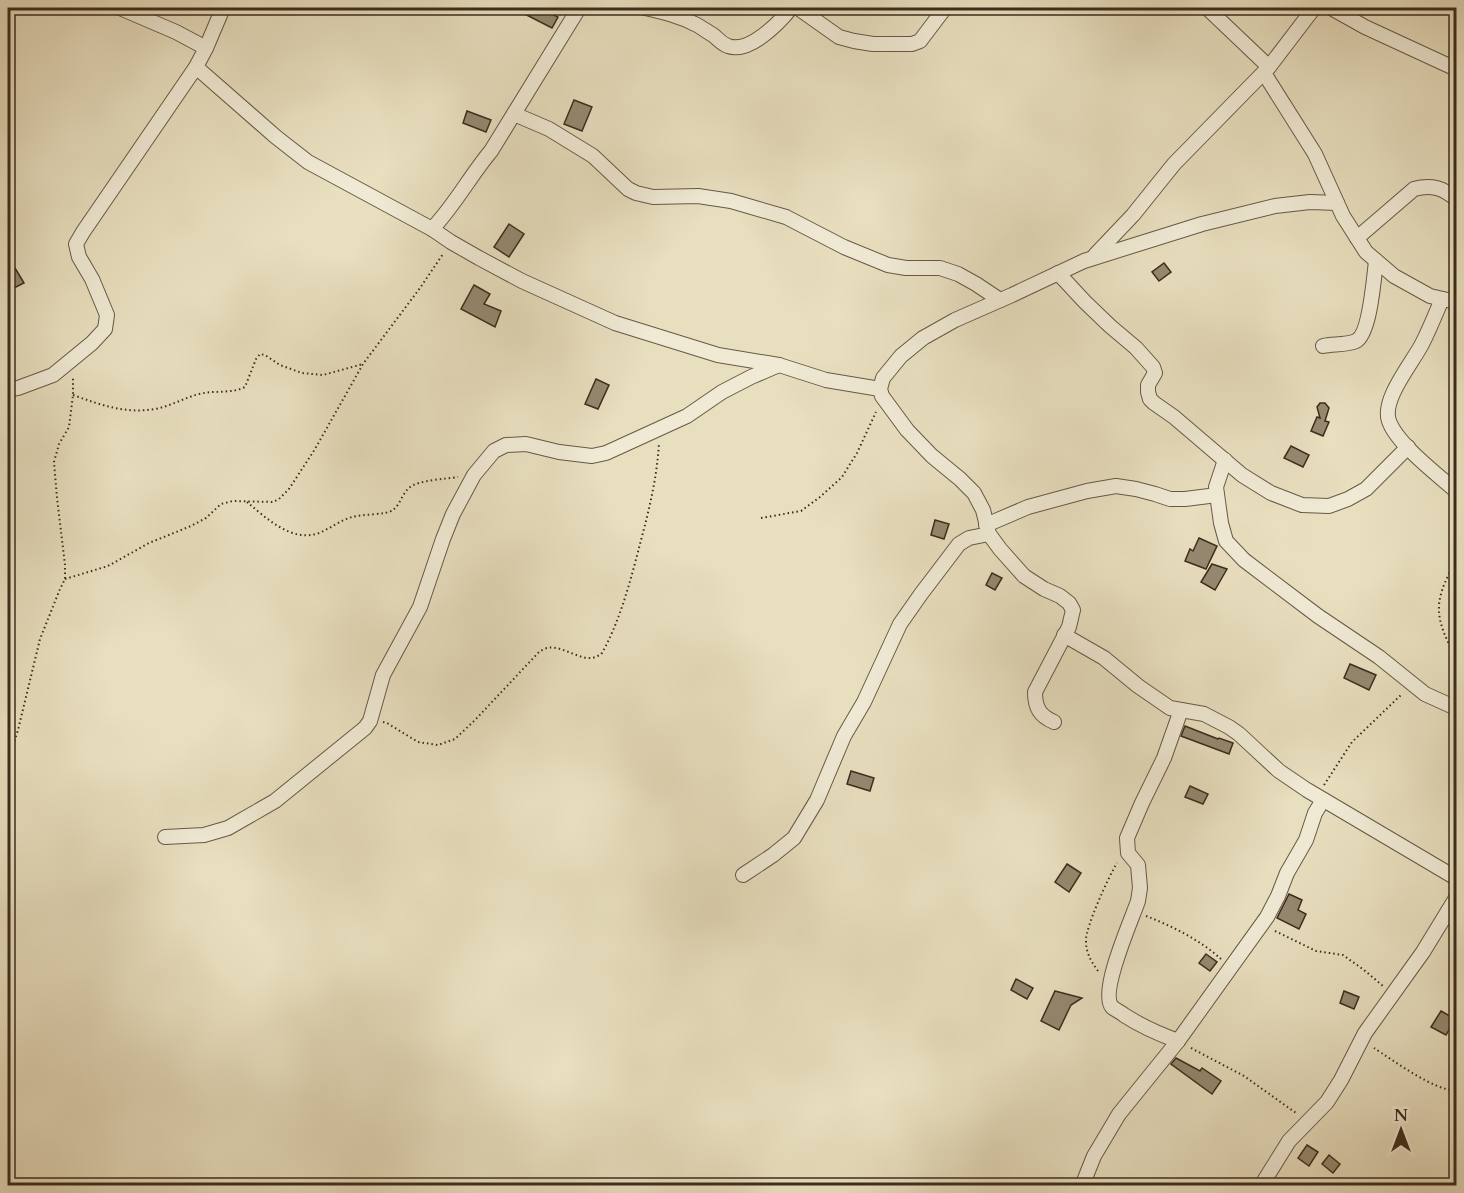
<svg xmlns="http://www.w3.org/2000/svg" width="1464" height="1193" font-family="Cardo,serif">
<style>
.building{fill:#958971;stroke:#3c2c1d;stroke-width:1.5}
.lines{fill:none;stroke-linecap:round;stroke-linejoin:round}
.minor-casing{stroke:#675946;stroke-width:16}
.path{stroke:#3c2c1d;stroke-width:2;stroke-dasharray:1.5 3;stroke-linecap:butt}
.minor{stroke:#f0ead5;stroke-width:14}
</style>
<rect width="100%" height="100%" fill="#e8dfbf"/>
<filter id="stains"><feTurbulence type="fractalNoise" baseFrequency=".00333" numOctaves="4"/><feColorMatrix values="0 0 0 0 .2 0 0 0 0 .09 0 0 0 0 .02 0 0 0 .5 -.17"/></filter>
<radialGradient id="worn" r=".72"><stop offset=".6" stop-color="#630" stop-opacity="0"/><stop offset="1" stop-color="#630" stop-opacity=".3"/></radialGradient>
<g class="building">
<polygon points="513,8 539,8 558,17 552,28"/>
<polygon points="574,100 592,107 582,131 564,124"/>
<polygon points="467,111 491,120 486,132 463,123"/>
<polygon points="509,224 524,234 509,257 494,247"/>
<polygon points="1164,263 1171,272 1159,281 1152,272"/>
<polygon points="15,268 24,283 14,288 8,278 8,273"/>
<polygon points="474,285 490,294 484,304 501,311 495,327 461,309"/>
<polygon points="596,379 609,385 598,409 585,404"/>
<polygon points="1320,403 1325,403 1329,408 1325,421 1329,422 1323,436 1311,431 1317,417 1320,418 1317,407"/>
<polygon points="1291,446 1309,455 1303,467 1284,458"/>
<polygon points="935,520 949,524 944,539 931,535"/>
<polygon points="1199,538 1217,546 1206,569 1185,561 1190,549 1193,551"/>
<polygon points="1212,564 1227,569 1215,590 1201,582"/>
<polygon points="992,573 1002,578 995,590 986,585"/>
<polygon points="1350,664 1376,675 1369,690 1344,678"/>
<polygon points="1185,726 1218,739 1219,738 1233,743 1229,754 1181,736"/>
<polygon points="851,771 874,778 870,791 847,784"/>
<polygon points="1190,786 1208,794 1203,804 1185,797"/>
<polygon points="1067,864 1081,873 1069,892 1055,882"/>
<polygon points="1289,894 1302,900 1298,910 1306,914 1299,929 1277,918"/>
<polygon points="1206,954 1217,962 1210,971 1199,963"/>
<polygon points="1016,979 1033,988 1027,999 1011,990"/>
<polygon points="1055,991 1082,998 1071,1005 1059,1030 1041,1021"/>
<polygon points="1344,991 1359,997 1354,1009 1340,1003"/>
<polygon points="1441,1011 1455,1019 1446,1035 1431,1027"/>
<polygon points="1176,1058 1200,1071 1202,1068 1221,1081 1212,1094 1171,1064"/>
<polygon points="1307,1145 1318,1152 1309,1166 1298,1158"/>
<polygon points="1329,1155 1340,1164 1333,1173 1322,1164"/>
</g>
<g class="lines">
<g class="minor-casing">
<g id="minor">
<polyline points="120,8 176,32 206,48"/>
<path d="M645,8C663,12 680,16 697,25C702,28 708,32 713,35C718,39 722,44 728,46C749,54 779,23 791,8"/>
<polyline points="798,8 839,37 854,41 873,44 912,44 920,41 945,8"/>
<polyline points="1207,8 1269,67"/>
<polyline points="1331,8 1365,27 1456,69"/>
<polyline points="196,67 276,137 308,162 432,229 451,242 479,258 522,281 615,323 718,355 779,365 826,380 880,389"/>
<polyline points="1264,73 1315,154 1343,216 1366,252 1394,276 1430,296 1456,302"/>
<polyline points="514,114 549,129 593,156 628,189 636,193 653,197 698,196 731,201 786,217 844,247 888,265 906,268 940,268 958,274 976,284 1000,300"/>
<path d="M432,229C455,205 470,176 491,151L579,8"/>
<path d="M1357,238L1414,189C1431,184 1443,188 1456,199"/>
<polyline points="1095,255 1133,215 1174,164 1269,67 1314,8"/>
<polyline points="1058,273 1085,302 1110,326 1136,348 1153,367 1155,373 1148,385 1148,392 1150,399 1154,403 1174,417 1242,475 1271,493 1302,505 1329,506 1348,499 1366,489 1408,447"/>
<path d="M1442,299C1436,313 1430,328 1423,342C1414,361 1381,399 1389,421C1397,444 1438,475 1456,491"/>
<path d="M1323,346C1333,344 1347,345 1356,341C1370,334 1374,277 1376,261"/>
<polyline points="8,390 18,388 53,375 92,343 105,329 107,315 92,279 79,257 76,244 83,232 196,67 206,48 223,8"/>
<polyline points="1225,460 1216,487 1221,523 1226,541 1244,560 1318,616 1379,657 1425,694 1456,708"/>
<polyline points="986,525 1028,507 1087,491 1116,486 1136,489 1155,494 1170,499 1185,499 1217,495"/>
<polyline points="1064,635 1104,658 1138,686 1170,708 1204,714 1229,727 1239,734 1279,771 1307,790 1456,878"/>
<path d="M1054,722C1040,716 1035,708 1035,692L1069,627L1073,610L1069,603L1060,596L1044,589L1024,576L1000,549L989,534L983,510L974,493L960,479L932,456L907,430L882,396L880,389L883,378L901,356L923,338L955,320L1012,295L1084,261L1202,224L1275,206L1310,202L1337,203"/>
<polyline points="165,837 204,835 228,828 275,801 365,728 370,721 383,675 420,607 443,539 453,514 474,475 494,451 506,445 526,444 559,452 592,456 606,453 687,416 722,392 751,377 779,365"/>
<polyline points="743,875 773,855 794,838 817,800 844,736 864,702 900,624 921,594 959,544 969,538 989,534"/>
<path d="M1178,1041C1159,1034 1141,1026 1124,1015C1121,1012 1115,1010 1112,1007C1099,992 1132,919 1138,901L1140,888L1138,865L1128,853L1127,838L1142,803L1164,758L1181,710"/>
<polyline points="1082,1186 1094,1156 1119,1114 1178,1041 1267,917 1278,896 1287,873 1306,840 1315,813 1323,800"/>
<polyline points="1261,1186 1289,1141 1327,1102 1341,1080 1365,1033 1423,952 1456,898"/>
</g>
</g>
<g class="path">
<path d="M73,395C101,405 125,414 155,409C171,406 184,398 199,394C215,390 231,394 245,387L256,359L260,354L265,355L280,365L302,373L323,375L363,364"/>
<path d="M247,502C266,518 292,543 319,533C331,528 341,520 352,517C362,514 387,515 393,510C400,505 402,494 409,488C417,480 446,479 458,477"/>
<polyline points="761,518 801,511 820,497 842,477 857,453 876,412"/>
<path d="M1456,561C1438,593 1432,610 1449,644C1452,650 1451,656 1456,661"/>
<polyline points="65,579 108,566 149,543 191,526 206,518 221,504 233,501 273,502 279,499 289,489 315,449 363,364 420,288 443,254"/>
<path d="M383,722L387,723L418,742L438,745L455,739L475,720L539,652C540,651 546,648 547,648C565,644 586,668 602,653C620,621 631,579 640,544C649,510 657,478 659,443"/>
<polyline points="8,753 13,746 18,730 40,639 60,589 65,579 65,565 57,498 54,462 59,444 69,427 73,395 73,377"/>
<polyline points="1324,785 1352,742 1402,694"/>
<path d="M1146,916C1172,926 1200,940 1221,959"/>
<polyline points="1275,931 1316,951 1343,955 1364,970 1383,986"/>
<path d="M1098,971C1091,961 1086,953 1086,941C1085,928 1109,876 1117,863"/>
<polyline points="1191,1048 1244,1076 1296,1113"/>
<path d="M1374,1048C1391,1059 1438,1093 1456,1090"/>
</g>
<use href="#minor" class="minor"/>
</g>
<rect width="1464" height="1193" fill="none" stroke="#e8dfbf" stroke-width="30"/>
<rect x="9" y="9" width="1446" height="1175" fill="none" stroke="#3c2c1d" stroke-width="3"/>
<rect x="15" y="15" width="1434" height="1163" fill="none" stroke="#3c2c1d" stroke-width="1.5"/>
<g transform="translate(1401 1130)" stroke="#f0ead5" stroke-width="4.5" paint-order="stroke">
<path d="M0-4.5L10 22L0 15L-10 22Z" fill="#3c2c1d"/>
<text y="-9" font-size="16" font-weight="bold" text-anchor="middle" fill="#3c2c1d">N</text>
</g>
<rect width="100%" height="100%" filter="url(#stains)"/>
<rect width="100%" height="100%" fill="url(#worn)"/>
</svg>
